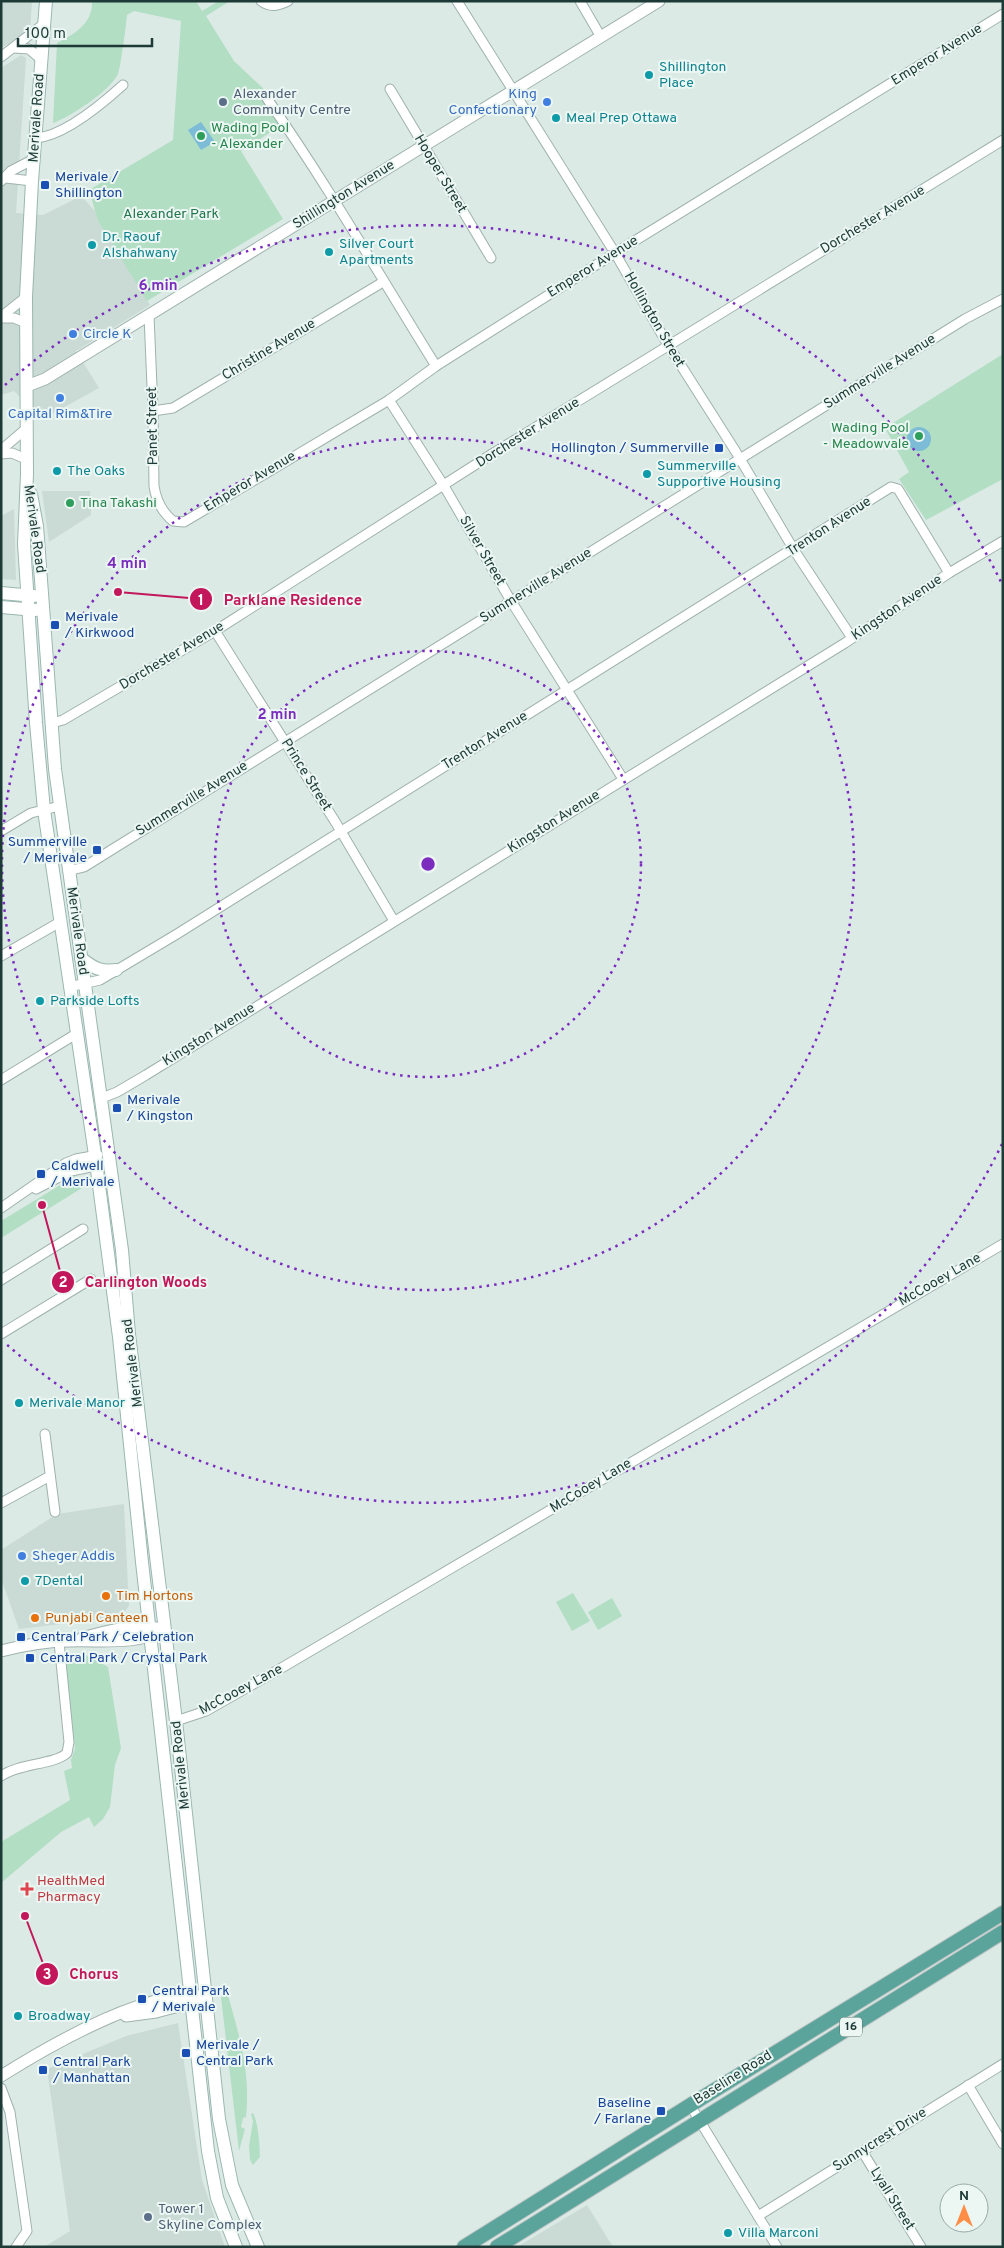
<svg xmlns="http://www.w3.org/2000/svg" width="1004" height="2248" font-family="Overpass,sans-serif">
<style>
.built{fill:#cadad5}
.green{fill:#b2dec4}
.water{fill:#7dbcd6}
.lines{fill:none;stroke-linecap:round;stroke-linejoin:round}
.minor-casing{stroke:#9fb2ae;stroke-width:11}
.tertiary-casing{stroke:#9fb2ae;stroke-width:13}
.secondary-casing{stroke:#9ab7b0;stroke-width:14}
.primary-casing{stroke:#bbc4c3;stroke-width:16}
.minor{stroke:#fff;stroke-width:9}
.tertiary{stroke:#fff;stroke-width:11}
.secondary{stroke:#fff;stroke-width:12}
.primary{stroke:#5ba49c;stroke-width:14}
.ring{fill:none;stroke:#7b2cbf;stroke-width:2.5;stroke-dasharray:2.5 5}
.culture-dot{fill:#0f9aa8;stroke:#ecf7f3;stroke-width:2}
.service-dot{fill:#5c6f8a;stroke:#ecf7f3;stroke-width:2}
.shop-dot{fill:#3f7fe0;stroke:#ecf7f3;stroke-width:2}
.leisure-dot{fill:#2e9e5b;stroke:#ecf7f3;stroke-width:2}
.transit-dot{fill:#1a4fb4;stroke:#ecf7f3;stroke-width:2}
.food-dot{fill:#e8710a;stroke:#ecf7f3;stroke-width:2}
.health-dot{fill:#e0444e;stroke:#ecf7f3;stroke-width:2}
.labels{text-anchor:middle;dominant-baseline:central;stroke-width:4;stroke-linejoin:round;paint-order:stroke}
.shield{fill:#ecf7f3;stroke:#5b736f;stroke-width:1}
.shield-label{font-size:12px;font-weight:bold;fill:#1d3a36}
.street-label{font-size:14px;fill:#1d3a36;stroke:#ecf7f3}
.culture-label{font-size:14px;fill:#0d838f;stroke:#ecf7f3;text-anchor:start}
.service-label{font-size:14px;fill:#4e5e75;stroke:#ecf7f3;text-anchor:start}
.shop-label{font-size:14px;fill:#366cbe;stroke:#ecf7f3;text-anchor:start}
.leisure-label{font-size:14px;fill:#27864d;stroke:#ecf7f3;text-anchor:start}
.transit-label{font-size:14px;fill:#164399;stroke:#ecf7f3;text-anchor:start}
.park-label{font-size:14px;fill:#23754e;stroke:#ecf7f3}
.food-label{font-size:14px;fill:#c56008;stroke:#ecf7f3;text-anchor:start}
.health-label{font-size:14px;fill:#be3a42;stroke:#ecf7f3;text-anchor:start}
.centre{fill:#7b2cbf;stroke:#ecf7f3;stroke-width:2.5}
.ring-label{font-size:15px;text-anchor:middle;font-weight:bold;fill:#7b2cbf;stroke:#ecf7f3;stroke-width:4;stroke-linejoin:round;paint-order:stroke}
.leader{fill:none;stroke:#c2185b;stroke-width:2}
.callout-dot{fill:#c2185b;stroke:#ecf7f3;stroke-width:2}
.mark-label{font-size:15px;text-anchor:middle;font-weight:bold;fill:#fff}
.callout-label{font-size:15px;text-anchor:middle;font-weight:bold;fill:#c2185b;stroke:#ecf7f3;stroke-width:4;stroke-linejoin:round;paint-order:stroke}
</style>
<rect width="100%" height="100%" fill="#dceae6"/>
<g class="built">
<polygon points="1,1 32,1 30,32 1,48"/>
<polygon points="21,55 26,58 16,213 43,215 81,196 95,211 98,221 150,305 76,351 99,388 50,415 39,416 14,391 1,395 1,68"/>
<polygon points="42,491 90,491 91,515 49,542"/>
<polygon points="14,509 16,580 1,579 1,516"/>
<polygon points="124,1504 129,1606 120,1617 19,1629 1,1578 1,1550 57,1514"/>
<polygon points="178,2023 202,2180 225,2247 44,2247 70,2231 47,2069 126,2036"/>
<polygon points="587,2205 613,2247 517,2247"/>
</g>
<g class="green">
<path d="M92,1H196L202,11L219,1H230L206,16L234,61L266,91L285,123L241,151L283,219L147,301L98,221L89,190L173,140L181,21L134,11L127,15C126,26 121,65 118,74C110,91 70,117 53,123L57,43C74,34 93,24 92,1Z"/>
<polygon points="1003,354 1003,479 926,520 899,479 909,472 885,428"/>
<polygon points="75,1176 82,1188 1,1238 1,1221"/>
<polygon points="573,1593 590,1621 572,1631 556,1602"/>
<polygon points="612,1598 622,1616 598,1630 588,1612"/>
<polygon points="94,1655 99,1662 108,1667 121,1748 115,1765 110,1807 103,1819 94,1827 89,1817 61,1832 1,1883 1,1842 70,1800 64,1771 72,1768 71,1760 75,1749 66,1667 69,1658"/>
<path d="M225,1991L227,1992C239,2034 251,2073 246,2117L243,2118L241,2127L245,2129L239,2151L221,1997Z"/>
<path d="M253,2113C258,2121 260,2147 260,2157L253,2165L250,2160L249,2146L253,2121L251,2114Z"/>
</g>
<g class="water">
<polygon points="201,122 215,142 201,150 188,130"/>
<circle cx="919" cy="439" r="12"/>
</g>
<g class="lines">
<g class="minor-casing">
<g id="minor">
<path d="M261,1C270,8 278,6 288,1"/>
<polyline points="457,1 615,253 668,345 736,452 794,550 852,638"/>
<polyline points="580,1 601,37"/>
<polyline points="14,48 29,49 42,60"/>
<polyline points="1,57 45,23"/>
<polyline points="390,89 491,258"/>
<path d="M266,97C327,184 380,276 436,366"/>
<path d="M36,138C64,136 102,104 123,85"/>
<polyline points="6,178 32,181"/>
<polyline points="1,181 11,171 34,159"/>
<path d="M149,315L153,411L154,486C156,500 162,512 173,521L184,522L389,400L436,366L615,253L1003,14"/>
<polyline points="1,317 26,297"/>
<polyline points="1,318 14,318 26,323"/>
<polyline points="389,400 444,486 511,601 623,779"/>
<polyline points="153,411 173,408 383,282"/>
<polyline points="1,450 27,428"/>
<polyline points="1,454 12,453 26,459"/>
<polyline points="215,631 336,823 394,921"/>
<polyline points="52,723 63,720 215,631 492,454 1003,140"/>
<polyline points="1,831 31,813 60,806"/>
<polyline points="68,871 84,867 965,319 1003,299"/>
<polyline points="1,956 60,922"/>
<polyline points="69,987 100,980 177,934 891,487 898,489 949,573"/>
<polyline points="1,1080 76,1034"/>
<polyline points="102,1098 117,1092 146,1075 845,643 949,573 1003,541"/>
<polyline points="36,1189 71,1171 100,1165"/>
<polyline points="1,1208 66,1163 76,1159 98,1155"/>
<polyline points="1,1280 83,1229"/>
<polyline points="1,1334 91,1279"/>
<polyline points="45,1434 55,1512"/>
<polyline points="1,1503 50,1476"/>
<polyline points="176,1721 206,1711 278,1670 1003,1244"/>
<path d="M1,1776C20,1763 54,1765 67,1753L69,1742L59,1642"/>
<polyline points="968,2085 1003,2144"/>
<polyline points="1,2088 10,2112 27,2231 16,2247"/>
<polyline points="690,2105 777,2247"/>
<polyline points="862,2151 921,2247"/>
<polyline points="758,2216 1003,2064"/>
</g>
</g>
<g class="tertiary-casing">
<g id="tertiary">
<polyline points="27,386 45,379 659,1"/>
<path d="M82,1638C105,1632 134,1623 157,1628"/>
<path d="M1,1651C24,1645 47,1641 70,1641C103,1640 135,1645 165,1630"/>
<polyline points="126,2016 156,2012 198,2001"/>
<path d="M1,2076C49,2046 150,1987 206,1997"/>
</g>
</g>
<g class="secondary-casing">
<g id="secondary">
<polyline points="46,1 32,181 26,297 27,474 24,544 36,723 44,810 95,1155 119,1337 142,1562 208,2151 217,2198 236,2247"/>
<polyline points="31,494 37,526 55,769 122,1250 129,1334 176,1721 219,2119 232,2185 258,2247"/>
<polyline points="1,593 34,596"/>
<polyline points="1,607 36,610"/>
<path d="M81,958C93,968 101,972 116,970"/>
</g>
</g>
<g class="primary-casing">
<g id="primary">
<polyline points="464,2247 705,2096 1003,1913"/>
<polyline points="497,2247 1003,1932"/>
</g>
</g>
<use href="#minor" class="minor"/>
<use href="#tertiary" class="tertiary"/>
<use href="#secondary" class="secondary"/>
<use href="#primary" class="primary"/>
</g>
<g class="ring">
<circle cx="428" cy="864" r="213"/>
<circle cx="428" cy="864" r="426"/>
<path d="M1002 1144A639 639 0 0 1 5 1343M5 385A639 639 0 0 1 1002 584"/>
</g>
<g class="culture-dot">
<circle cx="649" cy="75" r="5"/>
<circle cx="556" cy="118" r="5"/>
<circle cx="92" cy="245" r="5"/>
<circle cx="329" cy="252" r="5"/>
<circle cx="57" cy="471" r="5"/>
<circle cx="647" cy="474" r="5"/>
<circle cx="40" cy="1001" r="5"/>
<circle cx="19" cy="1403" r="5"/>
<circle cx="25" cy="1581" r="5"/>
<circle cx="18" cy="2016" r="5"/>
<circle cx="728" cy="2233" r="5"/>
</g>
<g class="service-dot">
<circle cx="223" cy="102" r="5"/>
<circle cx="148" cy="2217" r="5"/>
</g>
<g class="shop-dot">
<circle cx="547" cy="102" r="5"/>
<circle cx="73" cy="334" r="5"/>
<circle cx="60" cy="398" r="5"/>
<circle cx="22" cy="1556" r="5"/>
</g>
<g class="leisure-dot">
<circle cx="201" cy="136" r="5"/>
<circle cx="919" cy="436" r="5"/>
<circle cx="70" cy="503" r="5"/>
</g>
<g class="transit-dot">
<rect x="40" y="180" width="10" height="10" rx="2.5"/>
<rect x="714" y="443" width="10" height="10" rx="2.5"/>
<rect x="50" y="620" width="10" height="10" rx="2.5"/>
<rect x="92" y="845" width="10" height="10" rx="2.5"/>
<rect x="112" y="1103" width="10" height="10" rx="2.5"/>
<rect x="36" y="1169" width="10" height="10" rx="2.5"/>
<rect x="16" y="1632" width="10" height="10" rx="2.5"/>
<rect x="25" y="1653" width="10" height="10" rx="2.5"/>
<rect x="137" y="1994" width="10" height="10" rx="2.5"/>
<rect x="181" y="2048" width="10" height="10" rx="2.5"/>
<rect x="38" y="2065" width="10" height="10" rx="2.5"/>
<rect x="656" y="2106" width="10" height="10" rx="2.5"/>
</g>
<g class="food-dot">
<circle cx="106" cy="1596" r="5"/>
<circle cx="35" cy="1618" r="5"/>
</g>
<path class="health-dot" d="M24.5 1881.5h5v5h5v5h-5v5h-5v-5h-5v-5h5z"/>
<g class="labels">
<rect class="shield" x="840" y="2017.5" width="22" height="19" rx="4"/>
<g class="shield-label">
<text x="851" y="2027">16</text>
</g>
<g class="street-label">
<text transform="translate(937 55) rotate(-32)">Emperor Avenue</text>
<text transform="translate(37 118) rotate(-86)">Merivale Road</text>
<text transform="translate(440 174) rotate(59)">Hooper Street</text>
<text transform="translate(344 195) rotate(-32)">Shillington Avenue</text>
<text transform="translate(873 220) rotate(-31)">Dorchester Avenue</text>
<text transform="translate(593 267) rotate(-32)">Emperor Avenue</text>
<text transform="translate(654 320) rotate(60)">Hollington Street</text>
<text transform="translate(269 350) rotate(-31)">Christine Avenue</text>
<text transform="translate(880 372) rotate(-32)">Summerville Avenue</text>
<text transform="translate(153 426) rotate(-91)">Panet Street</text>
<text transform="translate(528 433) rotate(-32)">Dorchester Avenue</text>
<text transform="translate(250 482) rotate(-31)">Emperor Avenue</text>
<text transform="translate(829 527) rotate(-33)">Trenton Avenue</text>
<text transform="translate(34 529) rotate(82)">Merivale Road</text>
<text transform="translate(482 551) rotate(60)">Silver Street</text>
<text transform="translate(536 586) rotate(-32)">Summerville Avenue</text>
<text transform="translate(897 608) rotate(-34)">Kingston Avenue</text>
<text transform="translate(172 656) rotate(-31)">Dorchester Avenue</text>
<text transform="translate(485 741) rotate(-32)">Trenton Avenue</text>
<text transform="translate(306 775) rotate(58)">Prince Street</text>
<text transform="translate(192 799) rotate(-32)">Summerville Avenue</text>
<text transform="translate(554 822) rotate(-32)">Kingston Avenue</text>
<text transform="translate(77 931) rotate(82)">Merivale Road</text>
<text transform="translate(209 1035) rotate(-32)">Kingston Avenue</text>
<text transform="translate(940 1280) rotate(-30)">McCooey Lane</text>
<text transform="translate(133 1363) rotate(-97)">Merivale Road</text>
<text transform="translate(591 1486) rotate(-31)">McCooey Lane</text>
<text transform="translate(241 1690) rotate(-28)">McCooey Lane</text>
<text transform="translate(181 1765) rotate(-96)">Merivale Road</text>
<text transform="translate(733 2078) rotate(-32)">Baseline Road</text>
<text transform="translate(880 2140) rotate(-32)">Sunnycrest Drive</text>
<text transform="translate(892 2199) rotate(58)">Lyall Street</text>
</g>
<g class="culture-label">
<text x="659" y="67">Shillington<tspan x="659" dy="16">Place</tspan></text>
<text x="566" y="118">Meal Prep Ottawa</text>
<text x="102" y="237">Dr. Raouf<tspan x="102" dy="16">Alshahwany</tspan></text>
<text x="339" y="244">Silver Court<tspan x="339" dy="16">Apartments</tspan></text>
<text x="657" y="466">Summerville<tspan x="657" dy="16">Supportive Housing</tspan></text>
<text x="67" y="471">The Oaks</text>
<text x="50" y="1001">Parkside Lofts</text>
<text x="29" y="1403">Merivale Manor</text>
<text x="35" y="1581">7Dental</text>
<text x="28" y="2016">Broadway</text>
<text x="738" y="2233">Villa Marconi</text>
</g>
<g class="service-label">
<text x="233" y="94">Alexander<tspan x="233" dy="16">Community Centre</tspan></text>
<text x="158" y="2209">Tower 1<tspan x="158" dy="16">Skyline Complex</tspan></text>
</g>
<g class="shop-label">
<text x="537" y="94" text-anchor="end">King<tspan x="537" dy="16">Confectionary</tspan></text>
<text x="83" y="334">Circle K</text>
<text x="60" y="414" text-anchor="middle">Capital Rim&amp;Tire</text>
<text x="32" y="1556">Sheger Addis</text>
</g>
<g class="leisure-label">
<text x="211" y="128">Wading Pool<tspan x="211" dy="16">- Alexander</tspan></text>
<text x="909" y="428" text-anchor="end">Wading Pool<tspan x="909" dy="16">- Meadowvale</tspan></text>
<text x="80" y="503">Tina Takashi</text>
</g>
<g class="transit-label">
<text x="55" y="177">Merivale /<tspan x="55" dy="16">Shillington</tspan></text>
<text x="709" y="448" text-anchor="end">Hollington / Summerville</text>
<text x="65" y="617">Merivale<tspan x="65" dy="16">/ Kirkwood</tspan></text>
<text x="87" y="842" text-anchor="end">Summerville<tspan x="87" dy="16">/ Merivale</tspan></text>
<text x="127" y="1100">Merivale<tspan x="127" dy="16">/ Kingston</tspan></text>
<text x="51" y="1166">Caldwell<tspan x="51" dy="16">/ Merivale</tspan></text>
<text x="31" y="1637">Central Park / Celebration</text>
<text x="40" y="1658">Central Park / Crystal Park</text>
<text x="152" y="1991">Central Park<tspan x="152" dy="16">/ Merivale</tspan></text>
<text x="196" y="2045">Merivale /<tspan x="196" dy="16">Central Park</tspan></text>
<text x="53" y="2062">Central Park<tspan x="53" dy="16">/ Manhattan</tspan></text>
<text x="651" y="2103" text-anchor="end">Baseline<tspan x="651" dy="16">/ Farlane</tspan></text>
</g>
<g class="park-label">
<text x="171" y="214">Alexander Park</text>
</g>
<g class="food-label">
<text x="116" y="1596">Tim Hortons</text>
<text x="45" y="1618">Punjabi Canteen</text>
</g>
<g class="health-label">
<text x="37" y="1881">HealthMed<tspan x="37" dy="16">Pharmacy</tspan></text>
</g>
</g>
<circle cx="428" cy="864" r="8" class="centre"/>
<g class="ring-label">
<text x="158" y="290">6 min</text>
<text x="127" y="568">4 min</text>
<text x="277" y="719">2 min</text>
</g>
<path class="leader" d="M118 592L201 599M42 1205L63 1282M25 1916L47 1974"/>
<g class="callout-dot">
<circle cx="118" cy="592" r="5"/>
<circle cx="42" cy="1205" r="5"/>
<circle cx="25" cy="1916" r="5"/>
<circle cx="201" cy="599" r="12"/>
<circle cx="63" cy="1282" r="12"/>
<circle cx="47" cy="1974" r="12"/>
</g>
<g class="mark-label">
<text x="201" y="605">1</text>
<text x="63" y="1287">2</text>
<text x="47" y="1979">3</text>
</g>
<g class="callout-label">
<text x="293" y="605">Parklane Residence</text>
<text x="146" y="1287">Carlington Woods</text>
<text x="94" y="1979">Chorus</text>
</g>
<rect width="1004" height="2248" fill="none" stroke="#1d3a36" stroke-width="5"/>
<g transform="translate(964 2208)"><circle r="24" fill="#ecf7f3" stroke="#99aba7"/>
<path d="M0-4L9 19L0 12L-9 19Z" fill="#ff8d45"/>
<text y="-8" font-size="14" font-weight="bold" text-anchor="middle" fill="#1d3a36">N</text>
</g>
<path d="M18 38v8h134v-8" fill="none" stroke="#1d3a36" stroke-width="2.5"/>
<text x="25" y="38" font-size="15" fill="#1d3a36" stroke="#ecf7f3" stroke-width="4" paint-order="stroke">100 m</text>
</svg>
